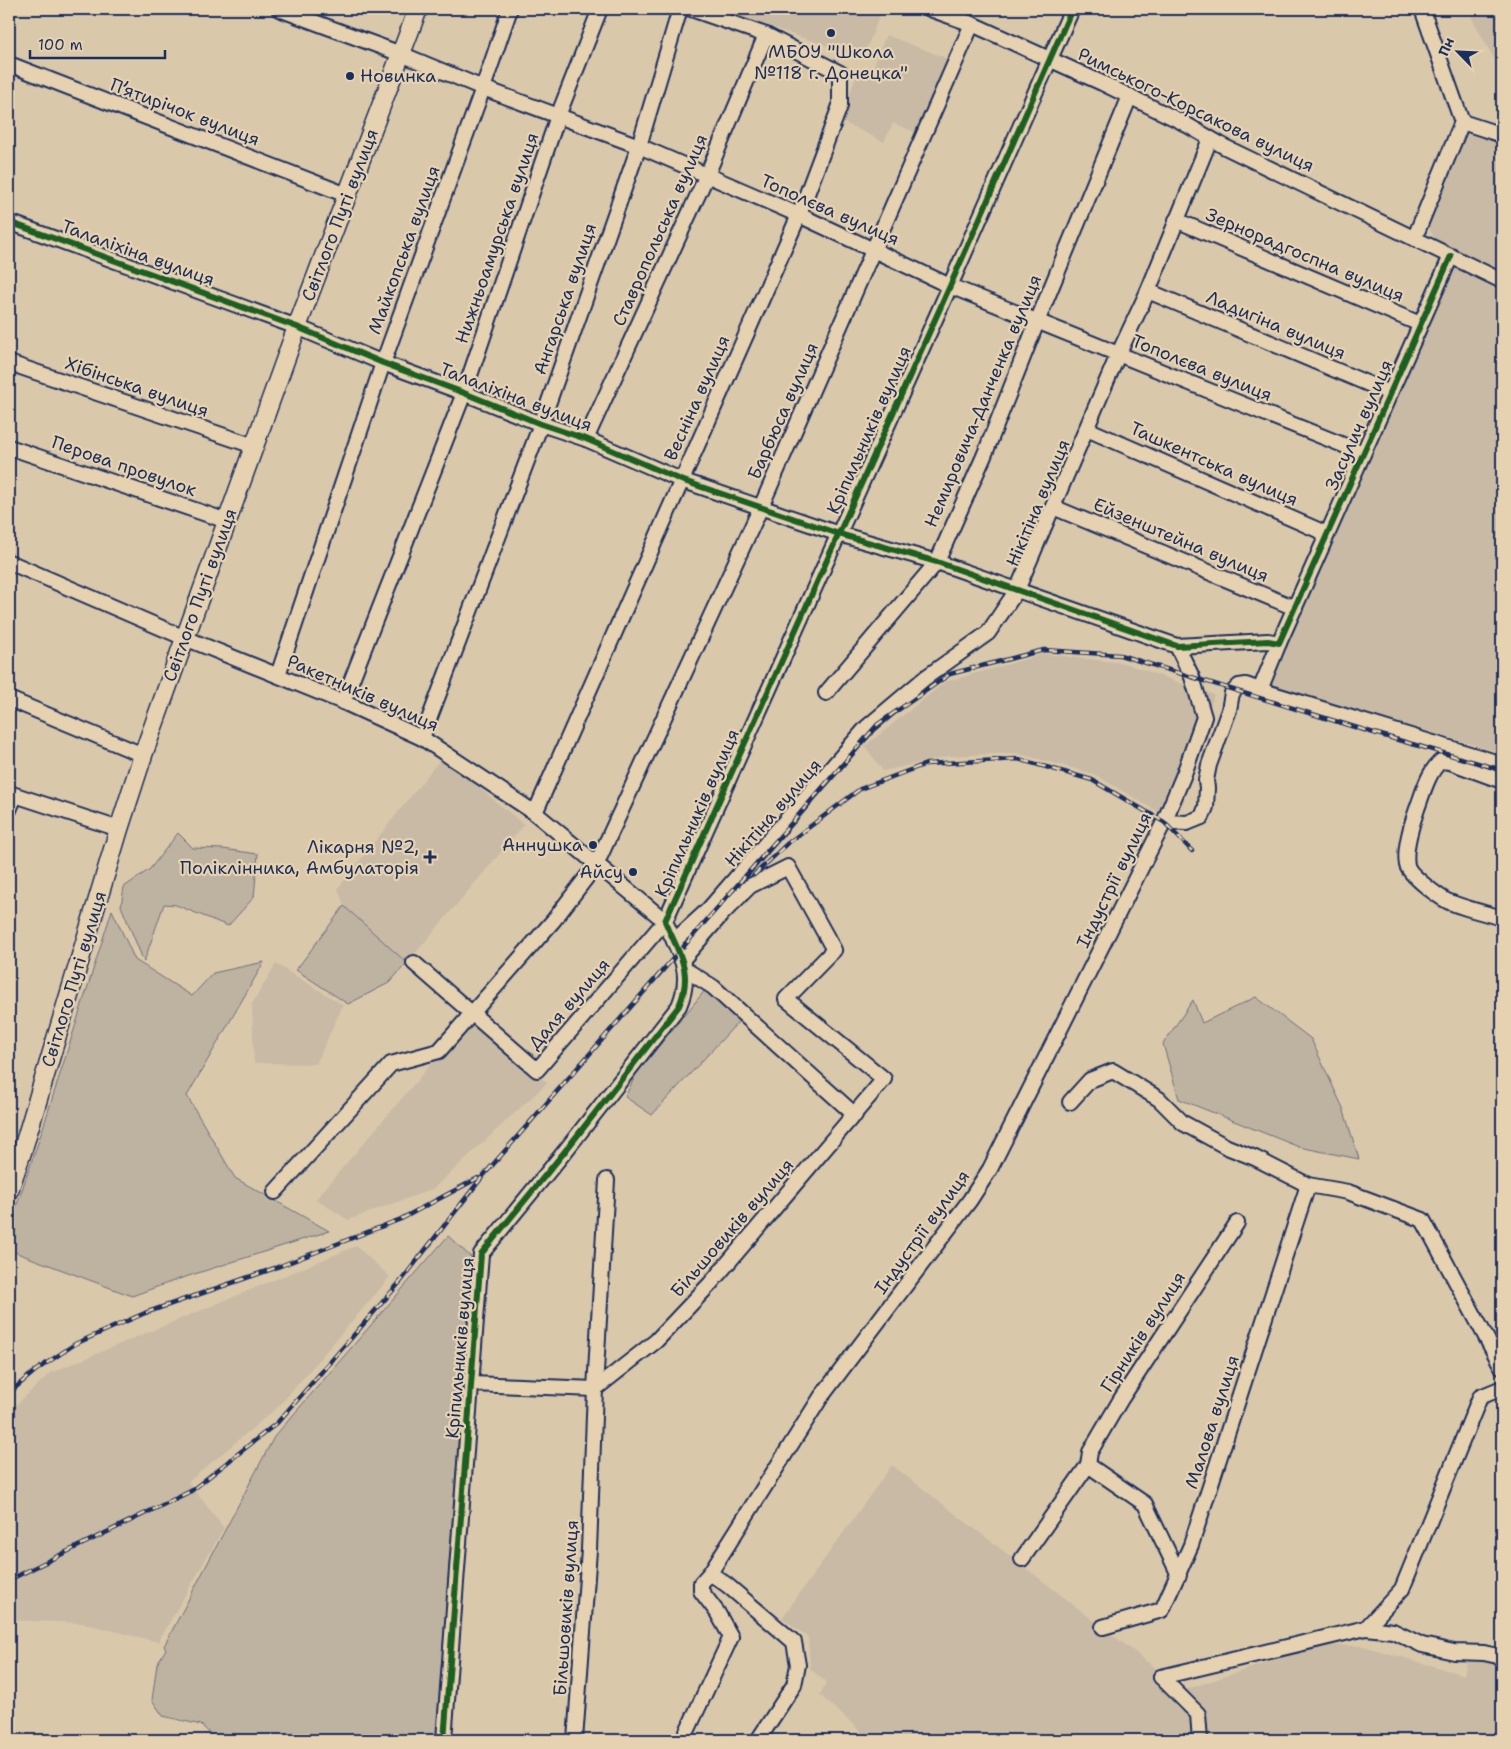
<svg xmlns="http://www.w3.org/2000/svg" width="1511" height="1749" font-family="'Shantell Sans',sans-serif">
<style>
.built{fill:#c8baa4}
.green{fill:#beb2a0;stroke:#6c707f}
.lines{fill:none;stroke-linecap:round;stroke-linejoin:round}
.minor-casing{stroke:#1b2f5e;stroke-width:18}
.major-casing{stroke:#1b2f5e;stroke-width:21}
.minor{stroke:#e6d2b0;stroke-width:14}
.major{stroke:#e6d2b0;stroke-width:18}
.rail-casing{stroke:#1b2f5e;stroke-width:4.5}
.rail{stroke:#e6d2b0;stroke-width:2.5;stroke-dasharray:8;stroke-linecap:butt}
.cycleway-casing{stroke:#e6d2b0;stroke-width:9}
.cycleway{stroke:#1b5e20;stroke-width:6}
.poi-dot{fill:#1b2f5e;stroke:#e6d2b0;stroke-width:2}
.labels{text-anchor:middle;dominant-baseline:central;stroke-width:4.5;stroke-linejoin:round;paint-order:stroke}
.poi-label{font-size:18px;fill:#1b2f5e;stroke:#e6d2b0;text-anchor:end}
.street-label{font-size:18px;fill:#1b2f5e;stroke:#e6d2b0}
</style>
<rect width="100%" height="100%" fill="#dac8ab"/>
<filter id="ink" filterUnits="userSpaceOnUse"><feTurbulence type="fractalNoise" baseFrequency=".02" numOctaves="2"/><feDisplacementMap in="SourceGraphic" scale="10" xChannelSelector="R" yChannelSelector="G"/><feConvolveMatrix kernelMatrix="1 2 1 2 8 2 1 2 1" color-interpolation-filters="sRGB"/></filter>
<g filter="url(#ink)">
<g class="built">
<polygon points="717,9 882,9 863,58"/>
<polygon points="1467,9 1502,9 1502,73"/>
<polygon points="886,35 954,61 922,135 893,123 884,142 841,121 857,73 871,72"/>
<polygon points="1466,131 1502,142 1502,753 1267,684 1451,272 1427,224"/>
<polygon points="1044,654 1124,663 1214,695 1172,820 1094,774 1016,753 949,756 883,771 865,746 945,682"/>
<polygon points="442,757 524,825 407,963 344,906 338,888"/>
<polygon points="276,964 343,1005 316,1064 254,1063 252,1004"/>
<polygon points="473,1017 547,1083 433,1189 348,1220 316,1199 438,1056"/>
<polygon points="356,1246 390,1277 279,1406 188,1482 224,1528 158,1642 82,1623 9,1620 9,1412 50,1373"/>
<polygon points="892,1465 1184,1690 1320,1645 1363,1646 1464,1675 1469,1654 1502,1657 1502,1740 870,1740 820,1695 826,1682 810,1669 808,1637 782,1618"/>
</g>
<g class="green">
<polygon points="178,833 193,848 223,849 258,854 254,897 228,926 176,905 164,904 144,962 121,906 124,887 150,869"/>
<polygon points="344,906 407,963 389,983 348,1004 296,970"/>
<polygon points="112,910 135,960 192,996 213,973 264,962 187,1096 235,1178 329,1231 176,1280 132,1296 9,1250 9,1228 41,1134"/>
<polygon points="706,989 740,1020 652,1115 625,1097 636,1074"/>
<polygon points="1256,997 1311,1039 1343,1108 1359,1159 1299,1147 1179,1099 1163,1044 1193,1000 1202,1023"/>
<polygon points="448,1236 472,1258 436,1740 217,1740 201,1725 163,1716 152,1700 157,1664 166,1649 164,1646 274,1437"/>
</g>
<g class="lines">
<g class="minor-casing">
<g id="minor">
<polyline points="279,9 401,54 483,88 639,146 799,215 950,286 1363,453"/>
<polyline points="930,9 972,24 1102,83 1180,121 1225,147 1502,281"/>
<polyline points="9,64 347,195"/>
<polyline points="1462,122 1502,135"/>
<polyline points="1176,220 1420,324"/>
<polyline points="9,222 297,327 383,363 464,393 541,424 586,439 681,480 839,534 937,562 1177,646 1268,641 1279,643 1451,256"/>
<polyline points="1415,237 1462,122 1422,9"/>
<polyline points="1148,291 1390,393"/>
<polyline points="9,363 254,446"/>
<polyline points="1087,429 1327,534"/>
<polyline points="586,439 707,175 766,35"/>
<polyline points="9,447 227,521"/>
<polyline points="1053,507 1295,608"/>
<polyline points="9,562 185,638 343,702 422,738 535,813 665,921 537,1070 414,963"/>
<polyline points="1279,643 1260,690 1473,755 1476,770"/>
<polyline points="278,675 383,363 483,88 510,9"/>
<polyline points="826,693 937,562 984,456 1037,322 1130,96"/>
<polyline points="9,699 143,755"/>
<polyline points="343,702 464,393 558,116 600,9"/>
<polyline points="422,738 541,424 639,146 680,9"/>
<polyline points="1473,755 1502,764"/>
<path d="M1502,781L1450,762L1441,761C1428,772 1423,793 1417,809C1412,823 1404,850 1407,865C1409,875 1438,896 1447,901C1463,908 1485,913 1502,918"/>
<polyline points="9,793 119,829"/>
<polyline points="9,810 15,796"/>
<polyline points="535,813 799,215 840,106 840,73 766,35 691,9"/>
<polyline points="1164,822 1187,823 1202,817 1206,807 1207,788 1206,780 1209,765 1229,710 1232,693 1239,686 1246,685 1260,690"/>
<polyline points="674,941 708,910 867,727 925,678 988,633 1017,590 1118,355 1148,291 1210,139"/>
<polyline points="686,970 713,987 855,1115"/>
<polyline points="1070,1102 1090,1080 1113,1071 1159,1099 1183,1123 1227,1147 1255,1158 1308,1185 1348,1192 1423,1220 1502,1367"/>
<polyline points="9,1153 22,1152"/>
<polyline points="275,1192 391,1064 439,1051 553,921 596,865 761,507 972,24"/>
<polyline points="472,1384 595,1389 656,1341 710,1284 884,1079 786,999 834,950 788,867 750,886 722,914 682,960"/>
<polyline points="1088,1465 1145,1504 1179,1575"/>
<polyline points="1022,1559 1088,1465 1090,1452 1121,1399 1237,1223"/>
<polyline points="710,1573 727,1585 794,1642 798,1665 794,1685 758,1740"/>
<polyline points="1103,1627 1162,1610 1191,1545 1308,1185"/>
<polyline points="1366,1628 1393,1631 1422,1645 1454,1652 1484,1653 1502,1657"/>
<polyline points="1161,1677 1366,1628 1402,1589 1480,1397 1502,1388"/>
<polyline points="1161,1677 1198,1714 1200,1740"/>
<path d="M444,1740L481,1254L566,1150L679,1006C694,971 678,952 665,921L950,286L1072,9"/>
<polyline points="575,1740 589,1550 595,1389 607,1180"/>
<polyline points="683,1740 731,1637 717,1612 701,1591 701,1583 710,1573 821,1397 970,1200 990,1169 1164,822 1184,774 1204,717 1192,677 1177,646"/>
</g>
</g>
<g class="major-casing">
<polyline id="major" points="9,1190 22,1152 119,829 143,755 297,327 418,9"/>
</g>
<use href="#minor" class="minor"/>
<use href="#major" class="major"/>
<g class="rail-casing">
<g id="rail">
<polyline points="754,875 788,843 860,789 926,764 1018,759 1092,780 1164,822 1192,851"/>
<polyline points="9,1393 35,1371 75,1344 145,1313 275,1268 401,1219 478,1178"/>
<polyline points="9,1580 191,1491 277,1423 401,1281 483,1176 878,724 950,674 1044,650 1120,655 1374,733 1502,770"/>
</g>
</g>
<use href="#rail" class="rail"/>
<g class="cycleway-casing">
<g id="cycleway">
<polyline points="9,222 297,327 383,363 464,393 541,424 586,439 681,480 839,534 937,562 1177,646 1268,641 1279,643 1451,256"/>
<path d="M444,1740L481,1254L566,1150L679,1006C694,971 678,952 665,921L950,286L1072,9"/>
</g>
</g>
<use href="#cycleway" class="cycleway"/>
</g>
</g>
<g class="poi-dot">
<circle cx="831" cy="33" r="5"/>
<circle cx="350" cy="76" r="5"/>
<circle cx="593" cy="845" r="5"/>
<path d="M427.5 849.5h5v5h5v5h-5v5h-5v-5h-5v-5h5z"/>
<circle cx="633" cy="872" r="5"/>
</g>
<g class="labels">
<g class="poi-label">
<text x="831" y="52" text-anchor="middle">МБОУ "Школа<tspan x="831" dy="21">№118 г. Донецка"</tspan></text>
<text x="360" y="76" text-anchor="start">Новинка</text>
<text x="583" y="845">Аннушка</text>
<text x="419" y="847">Лікарня №2,<tspan x="419" dy="21">Поліклінника, Амбулаторія</tspan></text>
<text x="623" y="872">Айсу</text>
</g>
<g class="street-label">
<text transform="translate(1196 110) rotate(26)">Римського-Корсакова вулиця</text>
<text transform="translate(185 112) rotate(21)">П’ятирічок вулиця</text>
<text transform="translate(830 210) rotate(24)">Тополєва вулиця</text>
<text transform="translate(340 215) rotate(-69)">Світлого Путі вулиця</text>
<text transform="translate(660 230) rotate(-66)">Ставропольська вулиця</text>
<text transform="translate(497 238) rotate(-71)">Нижньоамурська вулиця</text>
<text transform="translate(404 250) rotate(-70)">Майкопська вулиця</text>
<text transform="translate(138 253) rotate(20)">Талаліхіна вулиця</text>
<text transform="translate(1305 255) rotate(23)">Зернорадгоспна вулиця</text>
<text transform="translate(565 299) rotate(-71)">Ангарська вулиця</text>
<text transform="translate(1276 325) rotate(23)">Ладигіна вулиця</text>
<text transform="translate(1202 368) rotate(22)">Тополєва вулиця</text>
<text transform="translate(137 387) rotate(19)">Хібінська вулиця</text>
<text transform="translate(516 397) rotate(21)">Талаліхіна вулиця</text>
<text transform="translate(697 398) rotate(-66)">Весніна вулиця</text>
<text transform="translate(983 401) rotate(-67)">Немировича-Данченка вулиця</text>
<text transform="translate(783 411) rotate(-66)">Барбюса вулиця</text>
<text transform="translate(1359 425) rotate(-66)">Засулич вулиця</text>
<text transform="translate(869 430) rotate(-66)">Кріпильників вулиця</text>
<text transform="translate(1214 464) rotate(24)">Ташкентська вулиця</text>
<text transform="translate(124 466) rotate(19)">Перова провулок</text>
<text transform="translate(1038 503) rotate(-67)">Нікітіна вулиця</text>
<text transform="translate(1181 540) rotate(23)">Ейзенштейна вулиця</text>
<text transform="translate(200 595) rotate(-70)">Світлого Путі вулиця</text>
<text transform="translate(363 693) rotate(24)">Ракетників вулиця</text>
<text transform="translate(697 813) rotate(-66)">Кріпильників вулиця</text>
<text transform="translate(773 813) rotate(-49)">Нікітіна вулиця</text>
<text transform="translate(1114 880) rotate(-64)">Індустрії вулиця</text>
<text transform="translate(74 979) rotate(-73)">Світлого Путі вулиця</text>
<text transform="translate(569 1004) rotate(-49)">Даля вулиця</text>
<text transform="translate(732 1228) rotate(-49)">Більшовиків вулиця</text>
<text transform="translate(922 1232) rotate(-54)">Індустрії вулиця</text>
<text transform="translate(1143 1332) rotate(-57)">Гірників вулиця</text>
<text transform="translate(460 1348) rotate(-85)">Кріпильників вулиця</text>
<text transform="translate(1212 1422) rotate(-72)">Малова вулиця</text>
<text transform="translate(566 1608) rotate(-86)">Більшовиків вулиця</text>
</g>
</g>
<rect width="1511" height="1749" fill="none" stroke="#e6d2b0" stroke-width="30"/>
<rect x="15" y="15" width="1481" height="1719" fill="none" stroke="#1b2f5e" stroke-width="2" filter="url(#ink)"/>
<g transform="translate(1458 52) rotate(294)" stroke="#e6d2b0" stroke-width="4" paint-order="stroke">
<path d="M0-4L9 19L0 12L-9 19Z" fill="#1b2f5e"/>
<text y="-8" font-size="14" font-weight="bold" text-anchor="middle" fill="#1b2f5e">Пн</text>
</g>
<path d="M30 50v8h135v-8" fill="none" stroke="#1b2f5e" stroke-width="2.5"/>
<text x="38" y="50" font-size="15" fill="#1b2f5e" stroke="#e6d2b0" stroke-width="4" paint-order="stroke">100 m</text>
</svg>
